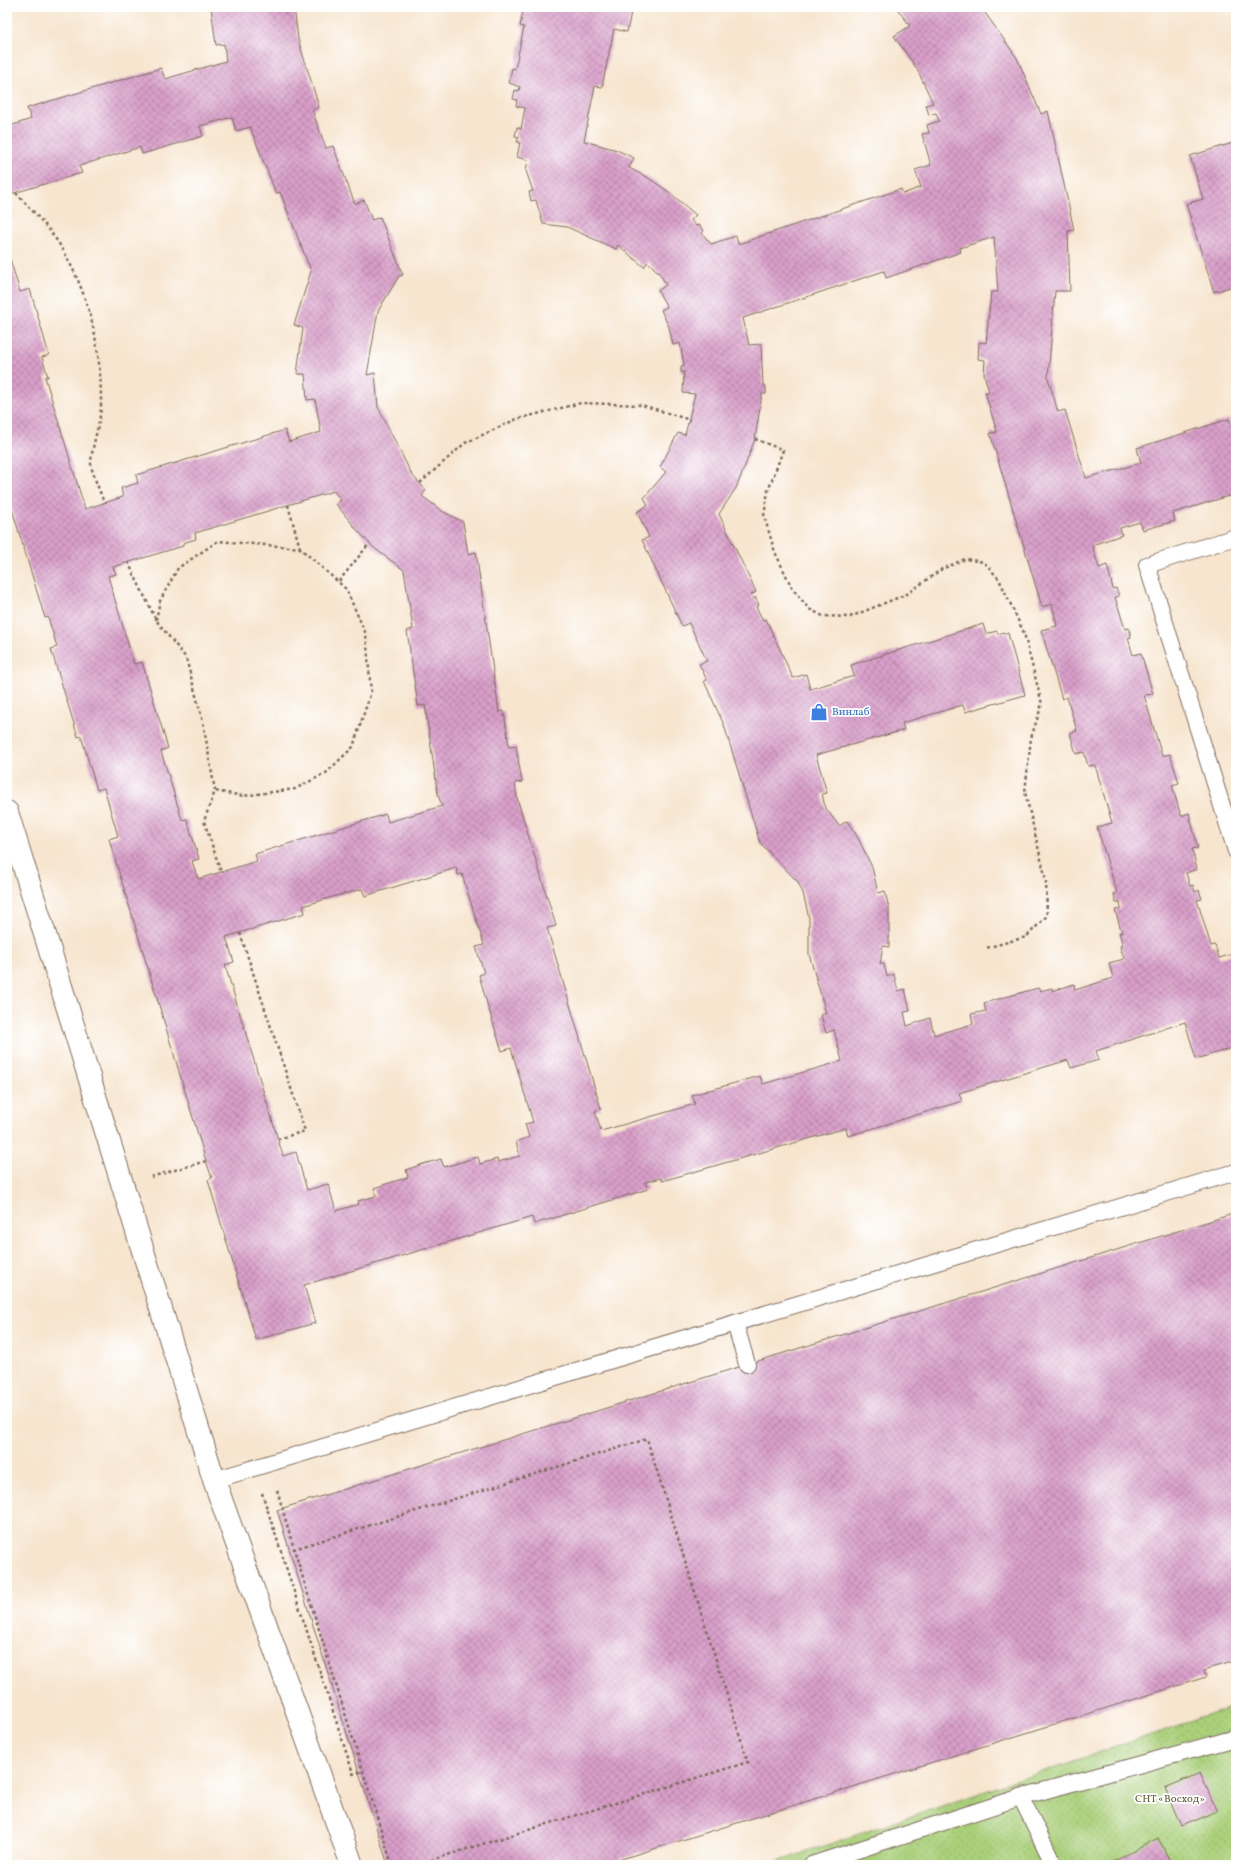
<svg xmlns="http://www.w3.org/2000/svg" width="1243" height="1872" font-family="Vollkorn,serif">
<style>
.grass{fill:url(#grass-dots);stroke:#727d4c}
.building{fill:url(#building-cross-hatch);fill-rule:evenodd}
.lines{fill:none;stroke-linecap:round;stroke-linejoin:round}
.service-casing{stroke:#7d6b5c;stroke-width:18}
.minor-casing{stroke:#7d6b5c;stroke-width:24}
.path{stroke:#7d6b5c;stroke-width:2.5;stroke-dasharray:3 3;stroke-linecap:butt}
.service{stroke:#fff;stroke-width:16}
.minor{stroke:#fff;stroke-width:22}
.labels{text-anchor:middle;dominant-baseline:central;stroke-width:3.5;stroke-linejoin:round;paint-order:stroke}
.shop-label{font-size:11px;fill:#366cbe;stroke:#fff;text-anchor:start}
.park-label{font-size:11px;fill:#5c5c3a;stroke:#fff}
</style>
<defs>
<pattern id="grass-dots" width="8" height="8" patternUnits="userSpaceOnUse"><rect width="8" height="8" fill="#aad07a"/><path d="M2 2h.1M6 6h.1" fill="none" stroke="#93b369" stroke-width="1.8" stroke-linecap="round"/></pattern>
<pattern id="building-cross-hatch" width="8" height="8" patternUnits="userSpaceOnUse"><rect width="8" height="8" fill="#d99fca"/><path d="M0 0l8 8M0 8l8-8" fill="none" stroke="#b182a3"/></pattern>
</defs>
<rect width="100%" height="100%" fill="#fff"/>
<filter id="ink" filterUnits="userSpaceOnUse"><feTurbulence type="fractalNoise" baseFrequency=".025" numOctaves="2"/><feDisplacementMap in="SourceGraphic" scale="8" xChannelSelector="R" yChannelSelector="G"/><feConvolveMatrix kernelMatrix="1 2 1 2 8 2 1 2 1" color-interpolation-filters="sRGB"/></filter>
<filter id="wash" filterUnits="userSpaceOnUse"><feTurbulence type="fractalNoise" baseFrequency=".012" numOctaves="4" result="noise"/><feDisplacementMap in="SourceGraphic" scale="16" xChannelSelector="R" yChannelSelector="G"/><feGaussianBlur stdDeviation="0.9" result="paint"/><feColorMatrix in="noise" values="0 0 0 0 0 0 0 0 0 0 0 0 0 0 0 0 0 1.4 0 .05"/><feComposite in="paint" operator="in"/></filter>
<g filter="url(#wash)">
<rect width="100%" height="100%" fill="#f7e5cf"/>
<polygon class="grass" points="1236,1706 1236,1865 768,1865"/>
<g id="blocks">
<g class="building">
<path d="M211,7H294L298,39L319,107L312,110L326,148L333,146L355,204L364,200L372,220L380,217L403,275L399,276L378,311L367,375L375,373L378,407L412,475L426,490L422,496L442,511L463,522L468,554L476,552L499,712L504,711L509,747L516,746L522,782L515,783L517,798L556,926L547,928L601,1109L595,1111L601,1131L695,1104L692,1095L760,1076L763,1084L842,1061L834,1030L826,1033L821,1015L826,1013L809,954V918L803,893L798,882L760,843L724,725L704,681L707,680L699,664L707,661L689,623L682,626L642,540L649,537L637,512L648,505L644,498L666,472L660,467L678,433L685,435L695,394L683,393L684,372H681V366L684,365L680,343L673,345L669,327L661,310L667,307L658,291L666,285L660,274L648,262L644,267L618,245L616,249L567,227L543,224L536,200L531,201L529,192L533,191L526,171L528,160L517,157L520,142H517L519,137L515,136L517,127L521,129L525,108L516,106L517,100L513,99L515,90L519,91L520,87L509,83L512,68L515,69L524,27L520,26L523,10L534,13L535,7H632L627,32L614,29L602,87L595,86L584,141L617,150L634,158L629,168L647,177L669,192L696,215L691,220L696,226L699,225L704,231L702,233L711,244L736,236L738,244L901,189L903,194L921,187L915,170L931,165L922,134L929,133L927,125L939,121L936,113L929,115L926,105L933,103L917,69L894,36L910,26L896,7H981L1017,58L1041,114L1048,111L1074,230L1068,231L1070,291H1055L1048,378L1058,412L1065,410L1086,478L1141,463L1137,448L1229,419L1231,425L1236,423V501H1234L1232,495L1173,513L1175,521L1143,530L1140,522L1120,528L1122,535L1092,545L1099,568L1107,565L1113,589L1116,588L1119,596L1115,597L1125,629L1129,628L1131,637L1128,638L1133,655L1141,653L1153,694L1144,695L1162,756L1170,754L1179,783L1172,785L1181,816L1189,813L1198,848L1192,849L1197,869L1186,873L1190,886L1193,885L1195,892L1199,890L1202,899L1197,900L1211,946L1215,945L1219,958L1233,954L1236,963V1047L1196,1059L1185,1022L1096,1051L1099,1060L1071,1068L1068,1060L959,1093L962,1101L848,1136L846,1128L662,1181L661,1178L645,1182L648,1189L534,1224L532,1217L304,1285L315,1323L256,1340L208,1180L212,1178L206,1161L109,839L118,836L104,788L97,790L81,736L78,737L51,649L57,647L48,617L45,618L11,506L7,508V249L20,292L30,289L49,355L42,357L48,377H45L85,509L123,497L121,488L138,483L136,475L285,430L289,442L321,432L315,399L307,400L305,374H297L303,328L294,325L311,271L280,192L276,193L250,127L236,131L232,117L200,126L203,136L142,154L140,147L79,166L82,173L7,195V127L31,119L27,108L161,68L165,79L226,61L224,44L216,45ZM994,237L998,292H991L986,343L979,342L978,359L985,360L984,374L989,392H985L997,432L990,433L1042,607L1052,604L1057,626L1041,630L1062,699L1067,697L1077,731L1070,733L1076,754L1084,752L1088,766L1095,765L1112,823L1097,827L1117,893L1114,894L1116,902H1120L1121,909L1115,910L1122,933L1119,932L1123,946H1120L1124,959L1109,963L1113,978L1075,990L1074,984L1053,991L1052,988L1040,991L1038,988L984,1003L986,1011L971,1014L973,1024L934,1035L930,1018L907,1026L904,1012L910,1011L905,989L898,991L894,974L887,977L884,964H880L883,946L889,947V909L885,891L878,893L872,867L857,836L847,821L839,826L825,807L822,794L827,793L816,755L904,730L902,723L963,705L965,712L1025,695L1008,633L1005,634L1004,632L998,634L997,631L986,634L983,624L851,665L854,676L810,689L806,674L793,678L766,619L763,620L756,607L759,605L755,597L753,599L751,595L756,592L719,514L736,488L743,471L755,439L762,394H766V386L763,385L761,344L749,345L743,318L884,271L886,278L961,252L960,248ZM334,491L341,500L336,504L358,531L374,548L404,570L413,629L407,631L418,706L425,705L438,795L442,806L388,822L386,814L255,854L257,861L198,879L192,861L199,859L187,819L182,820L161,751L168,748L142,662L134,664L108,576L116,574L113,567L183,546V543L196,539L195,533ZM456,868L458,875L462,874L484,945L476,947L484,973L479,975L488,1007L502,1051L511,1048L533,1122L525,1124L529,1137L516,1142L520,1156L498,1162L497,1159L480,1164L478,1157L444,1167L441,1159L423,1164L406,1170L408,1177L374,1188L376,1196L358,1201L359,1204L336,1211L328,1184L307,1190L296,1152L283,1156L225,965L234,962L226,937L305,913L303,906L336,896L362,889L365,896Z"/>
<polygon points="1236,142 1236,285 1214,292 1186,204 1203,199 1190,156"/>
<polygon points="1236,1213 1236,1661 1204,1670 1206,1677 602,1865 388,1865 277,1510"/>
<polygon points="1200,1773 1217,1811 1181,1826 1165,1788"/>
<polygon points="1158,1838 1172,1865 1107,1865"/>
</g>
</g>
</g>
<g filter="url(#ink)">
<use href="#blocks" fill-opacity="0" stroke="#7d6b5c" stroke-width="1"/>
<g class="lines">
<g class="service-casing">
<g id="service">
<polyline points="1236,537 1147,565 1236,851"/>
<polyline points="735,1323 747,1364"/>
<polyline points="214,1480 1236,1172"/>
<polyline points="1021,1797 1054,1865"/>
<polyline points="811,1865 1021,1797 1236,1738"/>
</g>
</g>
<g class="minor-casing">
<polyline id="minor" points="7,812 214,1480 352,1865"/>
</g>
<g class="path">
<path d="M16,193C33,212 52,230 64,252C91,300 101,349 101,403C101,424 92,443 91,463C91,472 101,493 104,503"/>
<polyline points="755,439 783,450 768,491 764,516 775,552 792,588 809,609 823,616 850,617 907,594 942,569 965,559 984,562 999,579 1024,633 1042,704 1031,738 1025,792 1046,880 1047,916 1026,937 986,948"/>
<polyline points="420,483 465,443 517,419 581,403 642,405 690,420"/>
<polyline points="288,505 300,548"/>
<polyline points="128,562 156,620 186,658 203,722 215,791 204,821 221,872"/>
<polyline points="339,581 369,544"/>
<polyline points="156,620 160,601 178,568 218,541 300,548 346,589 366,634 371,692 353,747 326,773 295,789 243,796 215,791"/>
<polyline points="240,933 305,1131 278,1139"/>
<polyline points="151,1177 206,1161"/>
<polyline points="277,1490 294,1549"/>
<polyline points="262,1493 353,1773"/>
<polyline points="352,1774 363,1771"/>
<polyline points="392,1865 294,1549 647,1439 748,1762 415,1865"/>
</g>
<use href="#service" class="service"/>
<use href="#minor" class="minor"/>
</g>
</g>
<defs>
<g id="shop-bare" transform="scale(1.38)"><path d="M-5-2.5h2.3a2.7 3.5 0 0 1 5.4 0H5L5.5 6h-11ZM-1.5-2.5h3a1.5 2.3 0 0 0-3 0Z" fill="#3f7fe0" stroke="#fff" stroke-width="2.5" paint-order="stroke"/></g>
</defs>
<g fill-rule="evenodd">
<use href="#shop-bare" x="819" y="712"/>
</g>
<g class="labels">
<g class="shop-label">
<text x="832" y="712">Винлаб</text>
</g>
<g class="park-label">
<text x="1170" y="1799">СНТ «Восход»</text>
</g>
</g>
<rect width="1243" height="1872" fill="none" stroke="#fff" stroke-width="24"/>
</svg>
